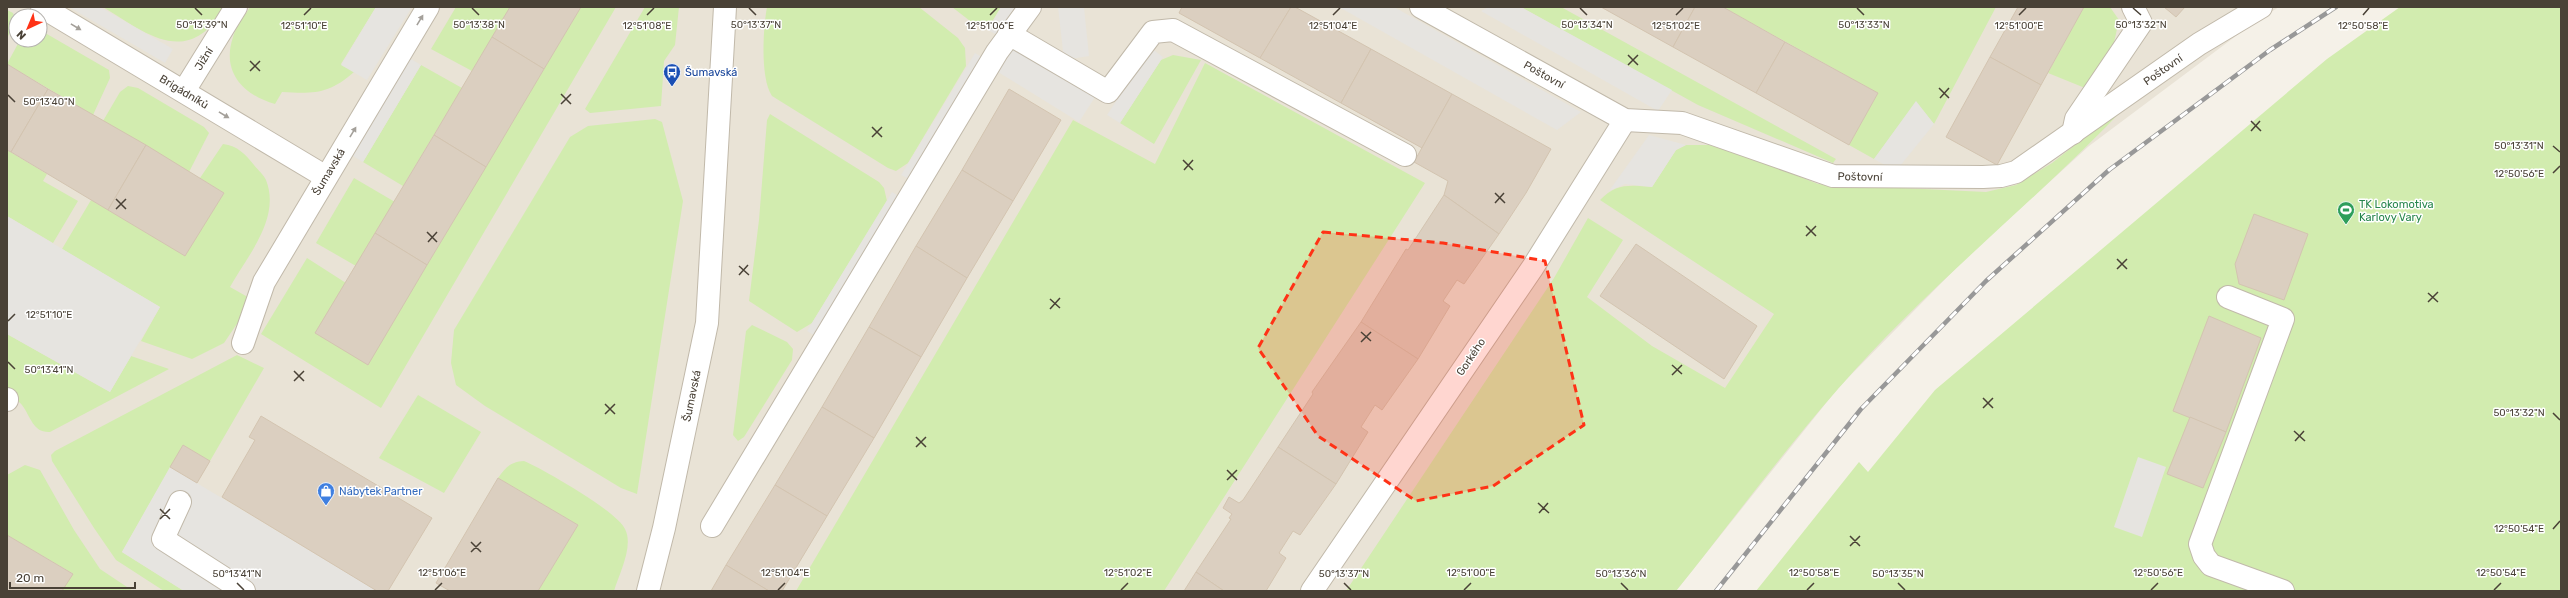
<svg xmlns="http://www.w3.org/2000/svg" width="2568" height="598" font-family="Rubik,sans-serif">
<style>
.residential{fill:#e9e3d6;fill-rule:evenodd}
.green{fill:#d2ecaf}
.parking{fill:#e6e4e0}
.building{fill:#dbcfc0;stroke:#d3c4b0}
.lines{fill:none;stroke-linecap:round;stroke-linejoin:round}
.service-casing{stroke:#c1b9aa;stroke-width:24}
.minor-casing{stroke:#c1b9aa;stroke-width:24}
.service{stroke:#fff;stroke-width:22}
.minor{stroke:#fff;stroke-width:22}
.rail-casing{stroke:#989898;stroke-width:4.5}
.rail{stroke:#fff;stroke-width:3;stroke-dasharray:9;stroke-linecap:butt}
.oneway{fill:#a4a09a}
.marked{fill:#ff3216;fill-opacity:0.2;stroke:#ff3216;stroke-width:3;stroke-dasharray:8 5;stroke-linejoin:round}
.ticks{fill:none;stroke:#494136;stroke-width:1.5}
.labels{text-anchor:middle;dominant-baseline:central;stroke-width:3;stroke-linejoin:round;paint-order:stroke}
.street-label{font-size:11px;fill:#494136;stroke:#fff}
.transit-label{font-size:11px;fill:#164399;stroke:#fff;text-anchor:start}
.leisure-label{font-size:11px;fill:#27864d;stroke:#fff;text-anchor:start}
.shop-label{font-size:11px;fill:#366cbe;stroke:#fff;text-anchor:start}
.ticks-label{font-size:10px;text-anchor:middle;fill:#494136;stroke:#fff;stroke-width:3;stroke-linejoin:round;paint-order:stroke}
</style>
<rect width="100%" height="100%" fill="#f5f1e8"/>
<path class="residential" d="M7,7H2279L2252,24L2089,146L1965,259L1838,388L1676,591H7ZM16,16H40V40H16Z"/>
<g class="green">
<path d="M103,7H225C188,69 147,34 103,7Z"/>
<path d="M250,7H376L341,64L354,72C329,94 314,94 282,92L275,104C244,95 221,73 233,37C236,26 244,17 250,7Z"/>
<polygon points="456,7 510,7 472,71 431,49"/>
<polygon points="581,7 616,7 381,408 261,334 307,258 346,283 368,364"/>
<polygon points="645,7 679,7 675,45 664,61 661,106 590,113 585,109"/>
<path d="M767,7H919L958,38L965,48L966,66L908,163L896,171L888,168L772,96C760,79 763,28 767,7Z"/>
<polygon points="952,7 1001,7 993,20 985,27 974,24"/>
<polygon points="1521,7 1561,7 1836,159 1833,163 1698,105"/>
<polygon points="1723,7 1996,7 1934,124 1916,102 1874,159 1849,145 1878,93"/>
<polygon points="2084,7 2110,7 2119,20 2113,47 2085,88 2048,73"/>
<polygon points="2400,7 2561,7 2561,591 1756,591 1859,462 1868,472 1935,390 2327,59"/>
<polygon points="7,10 13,13 15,19 7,39"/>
<polygon points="40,30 109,70 110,78 93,115 7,64 20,40 40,40"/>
<polygon points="1173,55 1201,60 1154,144 1120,123 1161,60"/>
<polygon points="1205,63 1425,183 1164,591 796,591 1073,120 1155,164"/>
<polygon points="421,65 462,88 403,186 363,162"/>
<polygon points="128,86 138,88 204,127 209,133 189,172 103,121 120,92"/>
<path d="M2131,101C2037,201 1928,285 1838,389C1781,454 1730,524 1676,591H1346L1554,278L1588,218L1623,240L1587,297L1652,346L1725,388L1774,314L1600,200C1616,183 1630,185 1652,187L1676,150L1686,145H1709L1768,164L1818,184L1986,192L2016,185L2052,163Z"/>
<polygon points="770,114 879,182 884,188 887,201 812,323 797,332 749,301 759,220 767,120"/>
<polygon points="655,119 662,122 683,201 637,494 621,488 485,406 456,385 451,363 454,330 570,137 588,126"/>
<path d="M223,144C238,146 245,154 254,165C258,170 264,175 266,180C281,218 248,255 230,287L253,300L224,343L192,359L141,341L160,307L62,249L91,200L185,255L224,193L200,178Z"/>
<polygon points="7,150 47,174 43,181 78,201 53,243 7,216"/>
<polygon points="354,178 395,202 356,266 316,243"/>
<polygon points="752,325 787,342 793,349 792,360 744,437 738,441 733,435 746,331"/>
<path d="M7,334L110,392L131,356L169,369L50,432C33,433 31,417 22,405C19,401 12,397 7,394Z"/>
<polygon points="237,355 264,368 210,461 183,445 122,552 184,591 164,591 116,560 94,528 52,461 51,455 55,451"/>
<polygon points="418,395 481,432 444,493 379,458"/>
<path d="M524,461C543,469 618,512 625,529C634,546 619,574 614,591H538L578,525L498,478C506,467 510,462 524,461Z"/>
<polygon points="25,465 40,470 74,530 100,569 133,591 62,591 72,573 7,535 7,475"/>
</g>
<g class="parking">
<polygon points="69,7 100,7 173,49 165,63"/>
<polygon points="376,7 412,7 367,80 341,65"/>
<polygon points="1001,7 1019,7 1001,37 988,30"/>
<polygon points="1058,7 1084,7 1089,56 1064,60"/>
<polygon points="1339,7 1394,7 1581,112 1557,130"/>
<polygon points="1489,7 1521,7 1672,90 1658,111 1481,11"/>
<polygon points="1016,43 1097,94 1079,122 998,72"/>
<polygon points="1151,48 1163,57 1120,123 1107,115"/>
<polygon points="975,53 987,60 913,181 901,175"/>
<polygon points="406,56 421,65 363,162 348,153"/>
<polygon points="1916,101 1934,124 1896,171 1874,159"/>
<polygon points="1649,135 1686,145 1676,150 1652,187 1625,184 1609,191"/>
<polygon points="892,192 905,200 820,339 807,331"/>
<polygon points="7,216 160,307 110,392 7,334"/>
<polygon points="2138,457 2166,467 2142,537 2114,527"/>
<polygon points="170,467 377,591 184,591 122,552"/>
</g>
<g class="building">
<polygon points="510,7 581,7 544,69 492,37"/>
<polygon points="1182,7 1291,7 1260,58 1179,13"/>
<polygon points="1291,7 1295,7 1371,49 1341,103 1260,58"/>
<polygon points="1601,7 1695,7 1673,47"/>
<polygon points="1695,7 1723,7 1785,42 1756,93 1673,47"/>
<polygon points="2018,7 2084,7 2041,85 1990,57"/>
<polygon points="2164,7 2185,7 2176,17"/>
<polygon points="492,37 544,69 486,167 434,135"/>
<polygon points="1785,42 1878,93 1849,145 1756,93"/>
<polygon points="1371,49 1452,94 1422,148 1341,103"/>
<polygon points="1990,57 2041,85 1997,165 1946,137"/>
<polygon points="7,64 48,89 11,152 7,150"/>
<polygon points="48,89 146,145 108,210 11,152"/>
<polygon points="1009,89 1061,120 1013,201 962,170"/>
<polygon points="1452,94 1551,149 1526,193 1499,234 1444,195 1448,181 1414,162"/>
<polygon points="434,135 486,167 427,265 375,233"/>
<polygon points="146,145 224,193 185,256 108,210"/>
<polygon points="962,170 1013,201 967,278 916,246"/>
<polygon points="1444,195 1499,234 1464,284 1457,280 1443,301 1450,306 1418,359 1361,322 1406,249 1408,250"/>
<polygon points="2254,214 2308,234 2284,300 2239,284 2235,264"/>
<polygon points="375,233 427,265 368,365 315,333"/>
<polygon points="1636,244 1757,326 1724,379 1600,296"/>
<polygon points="916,246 967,278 921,357 869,327"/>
<polygon points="2209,316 2261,338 2226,432 2173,411"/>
<polygon points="1361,322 1418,359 1382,410 1375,405 1361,427 1368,432 1336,484 1278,447 1313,394 1312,392"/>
<polygon points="869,327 921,357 874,438 822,407"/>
<polygon points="822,407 874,438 827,516 775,485"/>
<polygon points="261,416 432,518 388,591 377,591 222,497 255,440 249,437"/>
<polygon points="2190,417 2226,432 2203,488 2167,474"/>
<polygon points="183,445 210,461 197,483 170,467"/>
<polygon points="1278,447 1336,484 1300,535 1293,531 1279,553 1286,558 1266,591 1224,591 1196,572 1231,519 1229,518 1232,514 1223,508 1229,497 1239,503 1243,500"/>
<polygon points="498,478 578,525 538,591 450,591 436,583"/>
<polygon points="775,485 827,516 782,591 769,591 726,565"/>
<polygon points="7,535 73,574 62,591 7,591"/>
<polygon points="726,565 769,591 711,591"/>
<polygon points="1196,572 1224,591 1184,591"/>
</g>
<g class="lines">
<g class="service-casing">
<g id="service">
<polyline points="1009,34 1108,92 1153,32 1173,30 1405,155"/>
<polyline points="2073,133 2076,119 2141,23 2133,7"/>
<polyline points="2228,297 2283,319 2200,544 2204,556 2211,565 2283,591"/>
<polyline points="7,399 7,400"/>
<polyline points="712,526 997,52 1030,7"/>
</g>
</g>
<g class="minor-casing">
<g id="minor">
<polyline points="42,7 326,177"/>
<polyline points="1421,7 1625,120 1682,123 1833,176 1983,177 2001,176 2016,172 2199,44 2261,7"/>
<polyline points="184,91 236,7"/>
<polyline points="243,343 264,282 428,7"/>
<polyline points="180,502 163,539 244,591"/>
<polyline points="648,591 664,528 707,323 725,7"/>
<polyline points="1312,591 1533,267 1625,120"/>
</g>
</g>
<use href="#service" class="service"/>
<use href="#minor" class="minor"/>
<g class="rail-casing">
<polyline id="rail" points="1716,591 1861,409 1986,281 2109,170 2270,50 2336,7"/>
</g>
<use href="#rail" class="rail"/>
</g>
<defs><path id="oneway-solid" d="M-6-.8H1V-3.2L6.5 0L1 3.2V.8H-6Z"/></defs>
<g class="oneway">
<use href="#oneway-solid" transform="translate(420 20) rotate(-59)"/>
<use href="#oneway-solid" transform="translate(76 27) rotate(31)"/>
<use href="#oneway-solid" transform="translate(224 115) rotate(31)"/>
<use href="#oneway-solid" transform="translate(353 132) rotate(-59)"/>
</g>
<path class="marked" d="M1323,232L1443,243L1545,261L1584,425L1493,486L1416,501L1318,436L1258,348Z"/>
<path class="ticks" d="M195,8L202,15M472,8L479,15M749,8L756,15M1580,8L1587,15M1857,8L1864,15M2133,8L2141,15M304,15L311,8M647,15L654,8M990,15L997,8M1333,15L1340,8M1676,15L1683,8M2019,15L2026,8M2363,15L2369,8M1628,55L1638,65M250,61L260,71M1628,65L1638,55M250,71L260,61M1939,88L1949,98M561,94L571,104M8,95L15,102M1940,98L1949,88M561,104L571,94M2251,121L2261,131M872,127L882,137M2251,131L2260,121M872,137L882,127M2553,146L2560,152M1183,160L1193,170M1184,170L1193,160M2553,173L2560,166M1495,193L1505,203M116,199L126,209M1495,203L1504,193M116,209L126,199M1806,226L1816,236M427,232L437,242M1806,236L1816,226M428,242L437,232M2117,259L2127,269M739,266L749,275M2117,269L2127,259M739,275L748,265M2428,293L2438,302M1050,299L1060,308M2428,302L2438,292M1050,309L1060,298M8,321L15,314M1361,332L1371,341M1361,342L1371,332M8,362L15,369M1672,365L1682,374M294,371L304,381M1672,375L1682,365M294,381L304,371M1983,398L1993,408M605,404L615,414M1983,408L1993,398M2553,413L2560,420M605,414L615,404M2294,431L2305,441M916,437L926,447M2295,441L2304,431M916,447L926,437M1227,470L1237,480M1227,480L1237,470M1538,503L1549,513M160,509L170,519M1539,513L1548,503M160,519L170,509M2553,529L2560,521M1850,536L1860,546M471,542L481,552M1850,546L1860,536M471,552L481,542M237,583L244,590M1344,583L1351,590M1621,583L1628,590M1898,583L1905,590M435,590L442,583M778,590L785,583M1121,590L1128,583M1464,590L1471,583M1807,590L1814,583M2151,590L2158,583M2494,590L2501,583"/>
<defs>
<g id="bus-pin" transform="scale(0.9)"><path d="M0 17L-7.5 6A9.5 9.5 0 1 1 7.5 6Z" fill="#1a4fb4" stroke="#fff"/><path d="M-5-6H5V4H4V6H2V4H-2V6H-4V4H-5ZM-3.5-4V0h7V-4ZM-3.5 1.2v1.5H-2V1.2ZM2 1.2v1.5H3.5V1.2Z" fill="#fff"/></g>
<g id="stadium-pin" transform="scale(0.9)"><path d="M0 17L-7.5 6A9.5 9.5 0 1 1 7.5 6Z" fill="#2e9e5b" stroke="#fff"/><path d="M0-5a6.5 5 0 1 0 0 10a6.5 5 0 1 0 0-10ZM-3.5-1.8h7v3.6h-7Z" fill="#fff"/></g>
<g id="shop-pin" transform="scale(0.9)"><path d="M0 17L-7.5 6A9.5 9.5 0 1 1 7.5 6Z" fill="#3f7fe0" stroke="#fff"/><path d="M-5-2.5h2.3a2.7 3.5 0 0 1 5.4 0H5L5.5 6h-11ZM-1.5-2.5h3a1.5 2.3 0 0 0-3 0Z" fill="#fff"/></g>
</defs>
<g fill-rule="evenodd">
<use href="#bus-pin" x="672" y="72"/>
<use href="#stadium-pin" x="2346" y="210"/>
<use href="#shop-pin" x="326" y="491"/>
</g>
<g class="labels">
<g class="street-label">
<text transform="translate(204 59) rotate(-58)">Jižní</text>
<text transform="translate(2163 70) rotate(-35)">Poštovní</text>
<text transform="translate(1544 75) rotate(29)">Poštovní</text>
<text transform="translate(184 92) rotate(31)">Brigádníků</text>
<text transform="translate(329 172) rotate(-59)">Šumavská</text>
<text transform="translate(1860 177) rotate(1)">Poštovní</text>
<text transform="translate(1471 357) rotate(-56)">Gorkého</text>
<text transform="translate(692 396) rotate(-78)">Šumavská</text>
</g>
<g class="transit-label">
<text x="685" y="72">Šumavská</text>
</g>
<g class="leisure-label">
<text x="2359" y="204">TK Lokomotiva<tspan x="2359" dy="13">Karlovy Vary</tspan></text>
</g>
<g class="shop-label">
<text x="339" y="491">Nábytek Partner</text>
</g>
</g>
<g class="ticks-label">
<text x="202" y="28">50°13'39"N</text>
<text x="479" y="28">50°13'38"N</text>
<text x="756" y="28">50°13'37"N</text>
<text x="1864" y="28">50°13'33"N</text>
<text x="1587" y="28">50°13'34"N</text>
<text x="2141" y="28">50°13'32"N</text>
<text x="304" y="29">12°51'10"E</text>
<text x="647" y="29">12°51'08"E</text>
<text x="990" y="29">12°51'06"E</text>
<text x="1333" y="29">12°51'04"E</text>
<text x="1676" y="29">12°51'02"E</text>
<text x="2019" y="29">12°51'00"E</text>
<text x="2363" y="29">12°50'58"E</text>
<text x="49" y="105">50°13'40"N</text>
<text x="2519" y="149">50°13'31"N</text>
<text x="2519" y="177">12°50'56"E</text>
<text x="49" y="318">12°51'10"E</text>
<text x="49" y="373">50°13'41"N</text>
<text x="2519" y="416">50°13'32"N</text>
<text x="2519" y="532">12°50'54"E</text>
<text x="442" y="576">12°51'06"E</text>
<text x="785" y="576">12°51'04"E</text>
<text x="1128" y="576">12°51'02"E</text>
<text x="1471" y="576">12°51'00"E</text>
<text x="1814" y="576">12°50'58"E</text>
<text x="2158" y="576">12°50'56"E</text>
<text x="2501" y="576">12°50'54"E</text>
<text x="237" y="577">50°13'41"N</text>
<text x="1344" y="577">50°13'37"N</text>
<text x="1621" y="577">50°13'36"N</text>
<text x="1898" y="577">50°13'35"N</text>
</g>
<rect width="2568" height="598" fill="none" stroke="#494136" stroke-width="16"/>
<g transform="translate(28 28) rotate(224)"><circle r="19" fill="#ffffff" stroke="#b6b3af"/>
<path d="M0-3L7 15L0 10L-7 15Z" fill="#ff3216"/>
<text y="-6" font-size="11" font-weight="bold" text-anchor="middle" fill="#494136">N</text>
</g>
<path d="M10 582v6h125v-6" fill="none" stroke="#494136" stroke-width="2"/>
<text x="16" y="582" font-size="12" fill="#494136" stroke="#ffffff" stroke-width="3" paint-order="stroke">20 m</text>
</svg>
